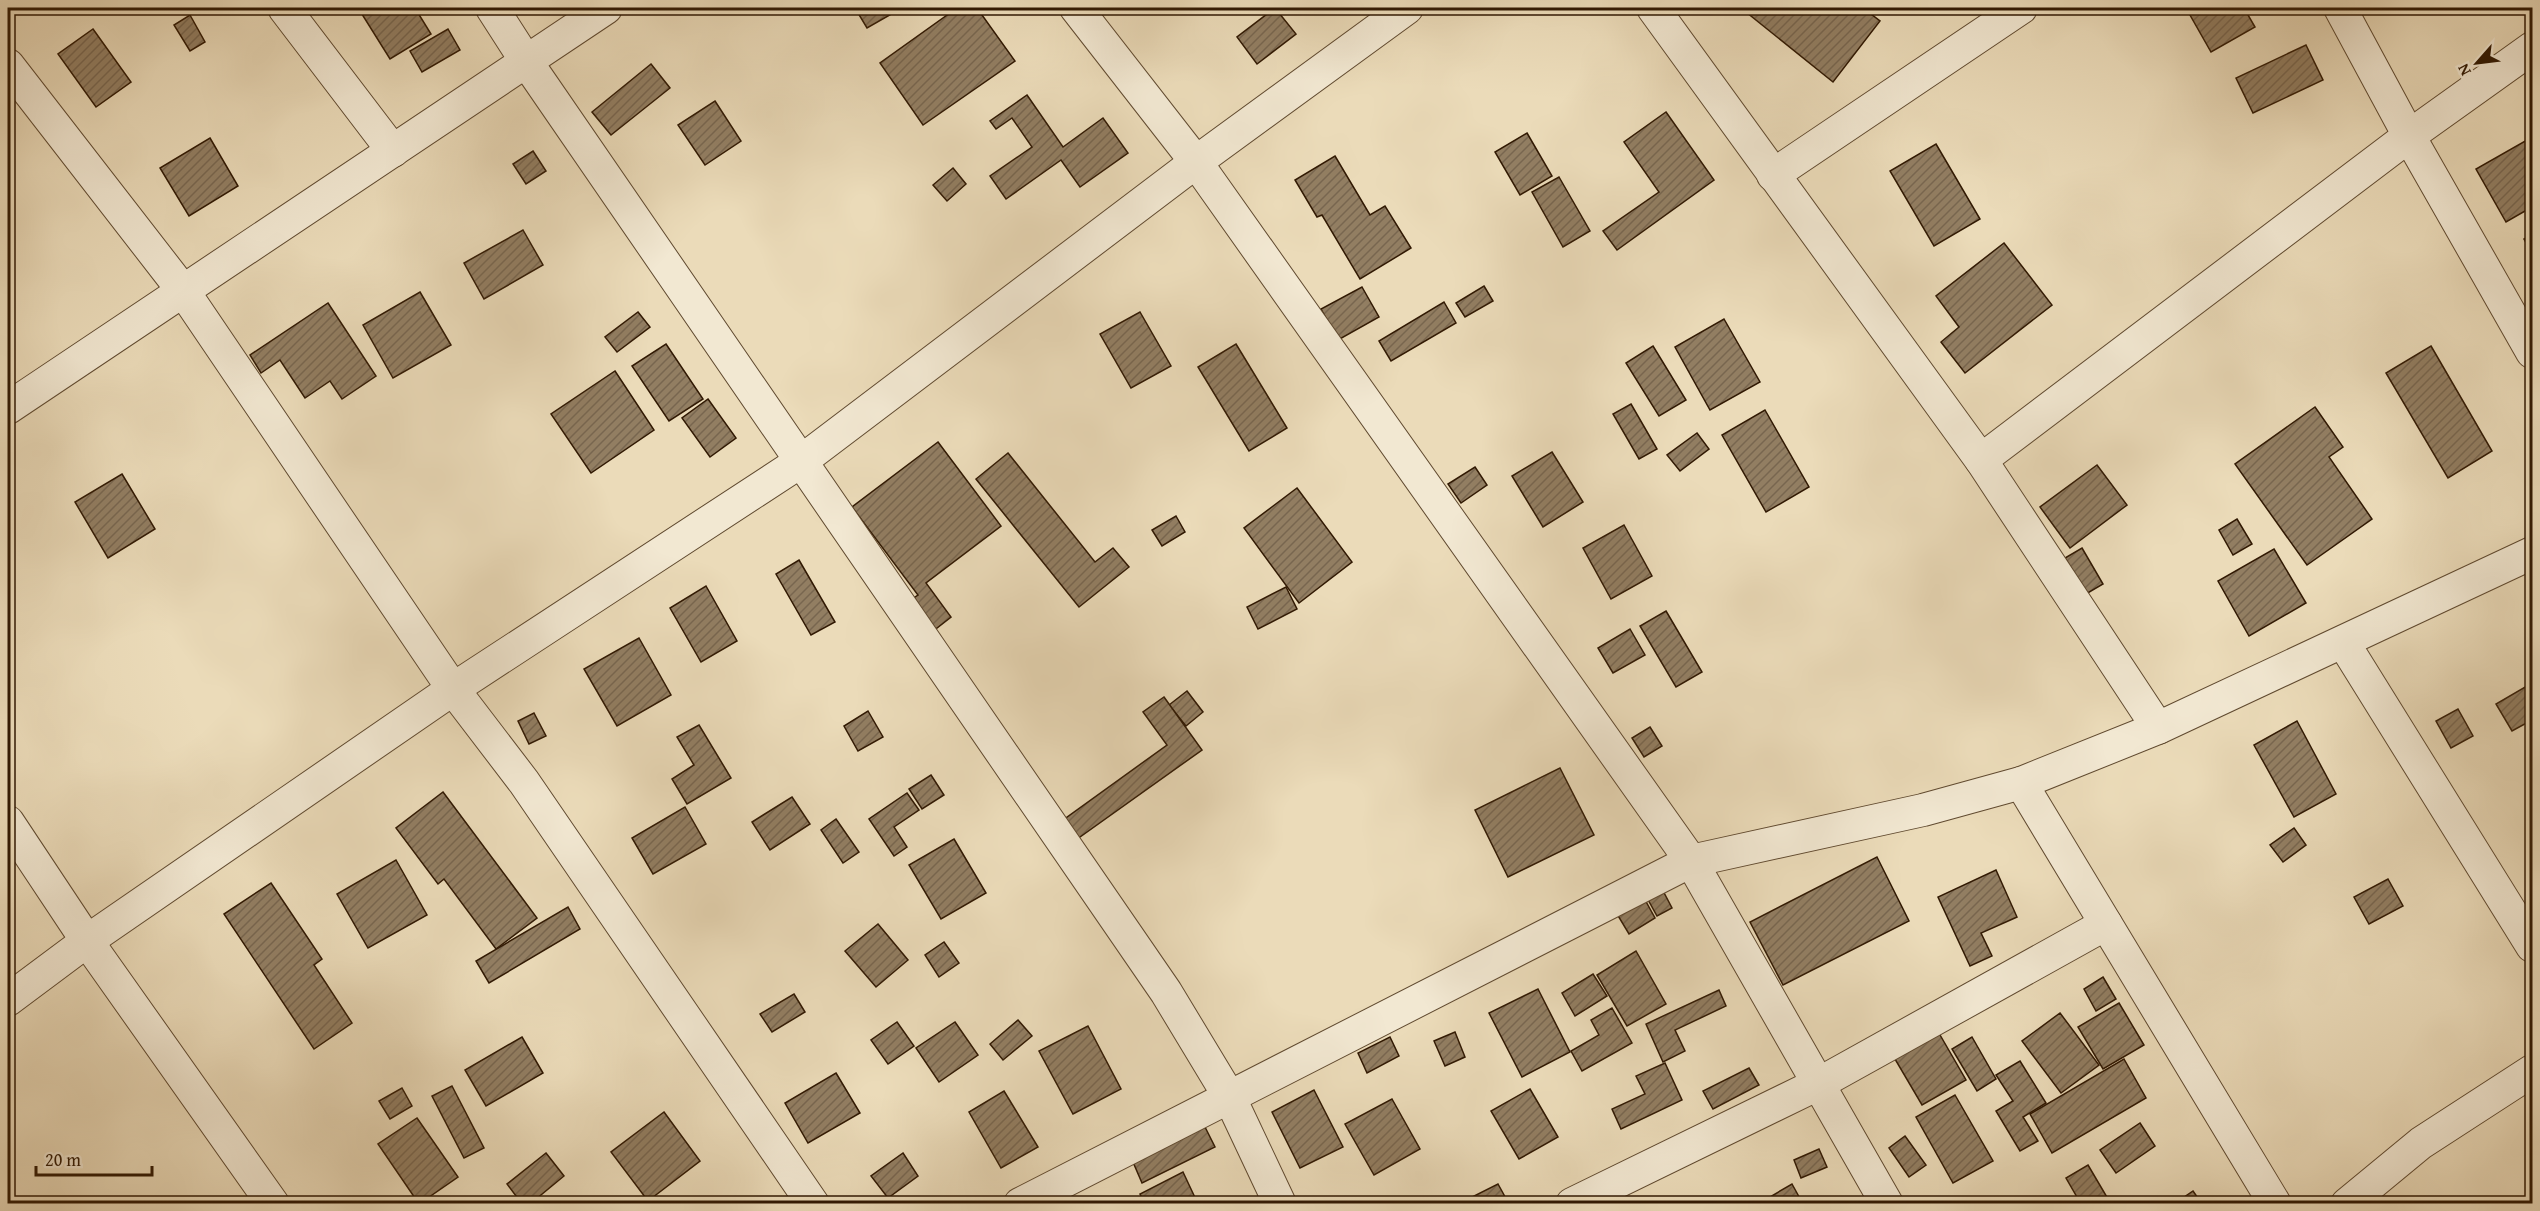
<svg xmlns="http://www.w3.org/2000/svg" width="2540" height="1211" font-family="'Gentium Book Plus',serif">
<style>
.building{fill:url(#building-hatch);stroke:#311903;stroke-width:1.5}
.lines{fill:none;stroke-linecap:round;stroke-linejoin:round}
.street-casing{stroke:#604a30;stroke-width:34}
.street{stroke:#f2e8d2;stroke-width:32}
</style>
<defs>
<pattern id="building-hatch" width="6" height="6" patternUnits="userSpaceOnUse" patternTransform="scale(1.5)"><rect width="6" height="6" fill="#927e62"/><path d="M-1 1l2-2M0 6l6-6M5 7l2-2" fill="none" stroke="#78664f"/></pattern>
</defs>
<rect width="100%" height="100%" fill="#ebdbb9"/>
<filter id="stains"><feTurbulence type="fractalNoise" baseFrequency=".00333" numOctaves="4"/><feColorMatrix values="0 0 0 0 .2 0 0 0 0 .09 0 0 0 0 .02 0 0 0 .5 -.17"/></filter>
<radialGradient id="worn" r=".72"><stop offset=".6" stop-color="#630" stop-opacity="0"/><stop offset="1" stop-color="#630" stop-opacity=".3"/></radialGradient>
<g class="building">
<polygon points="365,8 415,8 431,34 390,59 360,11"/>
<polygon points="855,8 902,8 867,28"/>
<polygon points="957,8 977,8 1015,61 923,125 880,63"/>
<polygon points="1242,8 1255,8 1247,14"/>
<polygon points="1275,8 1296,34 1257,64 1237,37"/>
<polygon points="1741,8 1863,8 1880,21 1833,82"/>
<polygon points="2186,8 2244,8 2255,27 2211,52"/>
<polygon points="190,15 205,42 190,51 174,25"/>
<polygon points="93,29 131,82 96,107 58,54"/>
<polygon points="448,29 460,50 422,72 410,51"/>
<polygon points="2306,45 2323,80 2253,113 2236,78"/>
<polygon points="651,64 670,88 611,135 592,112"/>
<polygon points="1027,95 1063,147 1103,118 1128,153 1080,187 1061,160 1006,199 990,176 1032,147 1012,118 996,129 990,121"/>
<polygon points="715,101 741,141 705,165 678,125"/>
<polygon points="1666,112 1714,180 1617,250 1603,231 1659,192 1624,142"/>
<polygon points="1527,133 1552,176 1520,195 1495,152"/>
<polygon points="210,138 238,186 189,216 160,168"/>
<polygon points="2527,140 2532,149 2532,207 2506,222 2476,169"/>
<polygon points="1936,144 1980,219 1934,246 1890,171"/>
<polygon points="533,151 546,171 526,184 513,164"/>
<polygon points="1335,156 1370,215 1385,206 1411,248 1360,279 1322,215 1317,217 1295,180"/>
<polygon points="953,168 966,184 947,201 933,185"/>
<polygon points="1559,177 1590,231 1563,247 1532,192"/>
<polygon points="523,230 543,265 484,299 464,263"/>
<polygon points="2532,234 2532,254 2524,239"/>
<polygon points="2004,243 2052,305 1965,373 1941,342 1959,327 1936,296"/>
<polygon points="1484,286 1493,301 1465,317 1456,303"/>
<polygon points="1362,287 1379,317 1338,340 1321,309"/>
<polygon points="420,292 451,345 393,378 363,325"/>
<polygon points="1444,302 1456,323 1391,361 1379,341"/>
<polygon points="328,303 376,376 342,399 330,381 305,398 280,360 261,373 250,355"/>
<polygon points="638,312 650,327 617,352 605,337"/>
<polygon points="1140,312 1171,366 1131,388 1100,334"/>
<polygon points="1724,319 1760,382 1710,410 1675,347"/>
<polygon points="666,344 703,399 669,421 632,366"/>
<polygon points="1236,344 1287,428 1249,451 1198,367"/>
<polygon points="1653,346 1686,400 1659,416 1626,363"/>
<polygon points="2431,346 2492,451 2448,478 2386,373"/>
<polygon points="615,371 654,430 591,473 551,414"/>
<polygon points="708,399 736,438 710,457 682,418"/>
<polygon points="1631,404 1657,449 1639,459 1613,414"/>
<polygon points="2315,407 2343,447 2329,457 2372,519 2307,565 2235,464"/>
<polygon points="1765,410 1809,487 1766,512 1722,435"/>
<polygon points="1697,433 1709,449 1680,471 1667,455"/>
<polygon points="938,442 1001,526 926,583 951,617 932,632 909,601 918,595 852,507"/>
<polygon points="1552,452 1583,502 1543,527 1512,476"/>
<polygon points="1008,453 1095,562 1113,548 1129,567 1079,607 976,479"/>
<polygon points="2097,465 2127,505 2070,548 2040,507"/>
<polygon points="1475,467 1487,485 1461,503 1448,484"/>
<polygon points="122,474 155,529 108,558 75,502"/>
<polygon points="1297,488 1352,562 1299,603 1244,528"/>
<polygon points="1176,516 1185,532 1162,546 1152,530"/>
<polygon points="2237,519 2252,544 2233,555 2219,530"/>
<polygon points="1624,525 1652,576 1611,599 1583,548"/>
<polygon points="2082,548 2103,584 2086,594 2065,558"/>
<polygon points="2274,549 2306,603 2249,636 2218,581"/>
<polygon points="799,560 835,622 811,635 776,574"/>
<polygon points="706,586 737,641 701,662 670,608"/>
<polygon points="1286,587 1297,609 1258,629 1247,607"/>
<polygon points="1666,611 1702,672 1676,687 1640,626"/>
<polygon points="1630,629 1645,655 1613,673 1598,648"/>
<polygon points="639,638 671,695 617,726 584,669"/>
<polygon points="2532,683 2532,720 2512,731 2496,704"/>
<polygon points="1187,691 1203,712 1186,726 1169,705"/>
<polygon points="1164,697 1202,750 1073,842 1059,823 1167,745 1143,712"/>
<polygon points="2458,709 2473,736 2451,748 2436,721"/>
<polygon points="868,711 883,737 858,751 844,726"/>
<polygon points="534,713 546,736 529,744 518,721"/>
<polygon points="2297,721 2336,794 2294,817 2254,745"/>
<polygon points="699,725 731,778 687,804 672,779 694,765 677,737"/>
<polygon points="1650,727 1662,746 1644,757 1632,738"/>
<polygon points="1560,768 1594,835 1508,877 1475,810"/>
<polygon points="2532,771 2532,785 2526,774"/>
<polygon points="931,775 944,795 922,809 909,789"/>
<polygon points="443,792 537,918 496,949 444,879 438,884 396,828"/>
<polygon points="907,793 919,810 894,827 907,847 894,856 869,819"/>
<polygon points="792,797 810,824 770,850 752,822"/>
<polygon points="685,807 706,844 653,874 632,838"/>
<polygon points="836,819 859,852 843,863 821,830"/>
<polygon points="2294,828 2306,845 2283,862 2270,845"/>
<polygon points="954,839 986,893 941,919 909,865"/>
<polygon points="1877,857 1909,921 1783,985 1750,922"/>
<polygon points="396,860 427,915 368,948 337,894"/>
<polygon points="1996,870 2017,917 1981,933 1992,956 1970,966 1938,897"/>
<polygon points="2388,879 2403,906 2369,924 2354,897"/>
<polygon points="271,883 322,959 314,965 352,1023 314,1049 224,914"/>
<polygon points="1661,887 1672,908 1657,916 1646,896"/>
<polygon points="1644,898 1655,918 1629,934 1617,914"/>
<polygon points="568,907 580,929 489,983 476,961"/>
<polygon points="878,924 908,960 876,987 845,951"/>
<polygon points="944,942 959,963 939,977 925,955"/>
<polygon points="1636,951 1666,1004 1627,1026 1597,975"/>
<polygon points="1593,974 1607,996 1575,1016 1562,993"/>
<polygon points="2103,977 2116,999 2096,1011 2084,989"/>
<polygon points="1538,989 1570,1052 1522,1077 1489,1013"/>
<polygon points="1719,990 1726,1006 1675,1030 1685,1051 1663,1062 1646,1024"/>
<polygon points="794,994 805,1012 772,1032 760,1014"/>
<polygon points="2119,1003 2144,1045 2103,1069 2078,1027"/>
<polygon points="1612,1008 1632,1043 1582,1071 1571,1051 1599,1035 1591,1020"/>
<polygon points="2060,1013 2099,1065 2061,1093 2022,1041"/>
<polygon points="1018,1020 1032,1036 1003,1060 990,1044"/>
<polygon points="897,1022 914,1046 888,1064 871,1040"/>
<polygon points="955,1022 978,1055 939,1082 916,1048"/>
<polygon points="1088,1026 1121,1089 1073,1114 1039,1051"/>
<polygon points="1936,1028 1966,1080 1922,1105 1892,1054"/>
<polygon points="1455,1032 1465,1057 1445,1066 1434,1041"/>
<polygon points="522,1037 543,1073 486,1106 465,1070"/>
<polygon points="1390,1037 1399,1056 1367,1073 1358,1053"/>
<polygon points="1972,1037 1996,1079 1977,1091 1952,1049"/>
<polygon points="2124,1059 2146,1098 2052,1153 2030,1114"/>
<polygon points="2020,1061 2046,1103 2023,1117 2038,1141 2020,1151 1996,1111 2013,1101 1996,1075"/>
<polygon points="1665,1063 1682,1100 1621,1129 1612,1109 1645,1094 1636,1076"/>
<polygon points="1749,1068 1759,1085 1713,1109 1703,1091"/>
<polygon points="836,1073 860,1113 808,1143 785,1103"/>
<polygon points="452,1086 484,1148 464,1158 432,1096"/>
<polygon points="402,1088 412,1106 390,1119 379,1101"/>
<polygon points="1530,1089 1558,1137 1519,1159 1491,1111"/>
<polygon points="1314,1090 1343,1147 1300,1168 1272,1112"/>
<polygon points="1004,1091 1038,1147 1001,1168 969,1112"/>
<polygon points="1955,1095 1993,1161 1953,1183 1916,1117"/>
<polygon points="1392,1099 1420,1149 1374,1175 1345,1124"/>
<polygon points="664,1112 700,1161 648,1201 611,1152"/>
<polygon points="417,1118 458,1177 419,1204 378,1144"/>
<polygon points="2140,1123 2155,1146 2116,1173 2100,1150"/>
<polygon points="1205,1127 1215,1147 1142,1183 1133,1162"/>
<polygon points="1905,1136 1926,1165 1909,1177 1889,1148"/>
<polygon points="1819,1149 1827,1167 1801,1178 1794,1160"/>
<polygon points="546,1153 564,1176 530,1204 522,1204 507,1184"/>
<polygon points="903,1153 918,1176 888,1198 871,1176"/>
<polygon points="2088,1165 2111,1204 2081,1204 2066,1178"/>
<polygon points="1183,1172 1198,1204 1145,1204 1140,1194"/>
<polygon points="1498,1184 1509,1204 1476,1204 1472,1197"/>
<polygon points="1792,1184 1803,1204 1758,1204"/>
<polygon points="2193,1191 2202,1204 2174,1204"/>
</g>
<g class="lines">
<g class="street-casing">
<g id="street">
<polyline points="284,8 393,151"/>
<polyline points="492,8 526,61 1166,992 1230,1098 1280,1204"/>
<polyline points="1076,8 1196,162 1691,861 1887,1204"/>
<polyline points="1653,8 1981,460 2158,728"/>
<polyline points="2340,8 2409,136 2532,352"/>
<polyline points="8,65 184,292 453,689 524,782 813,1204"/>
<polyline points="1773,175 2021,8"/>
<polyline points="8,408 606,8"/>
<polyline points="1981,460 2409,136 2532,48"/>
<polyline points="2343,642 2532,946"/>
<polyline points="2021,783 2275,1204"/>
<polyline points="8,822 87,941 273,1204"/>
<polyline points="8,1000 87,941 453,689 800,462 1196,162 1407,8"/>
<polyline points="1020,1204 1691,861 1923,810 2021,783 2158,728 2532,553"/>
<polyline points="1572,1204 1818,1084 2106,924"/>
<polyline points="2347,1204 2421,1143 2532,1071"/>
</g>
</g>
<use href="#street" class="street"/>
</g>
<rect width="2540" height="1211" fill="none" stroke="#ebdbb9" stroke-width="30"/>
<rect x="9" y="9" width="2522" height="1193" fill="none" stroke="#311903" stroke-width="3"/>
<rect x="15" y="15" width="2510" height="1181" fill="none" stroke="#311903" stroke-width="1.5"/>
<g transform="translate(2477 63) rotate(242)" stroke="#f2e8d2" stroke-width="4.5" paint-order="stroke">
<path d="M0-4.5L10 22L0 15L-10 22Z" fill="#311903"/>
<text y="-9" font-size="16" font-weight="bold" text-anchor="middle" fill="#311903">N</text>
</g>
<path d="M36 1166v9h116v-9" fill="none" stroke="#311903" stroke-width="3"/>
<text x="45" y="1166" font-size="18" fill="#311903" stroke="#f2e8d2" stroke-width="4.5" paint-order="stroke">20 m</text>
<rect width="100%" height="100%" filter="url(#stains)"/>
<rect width="100%" height="100%" fill="url(#worn)"/>
</svg>
